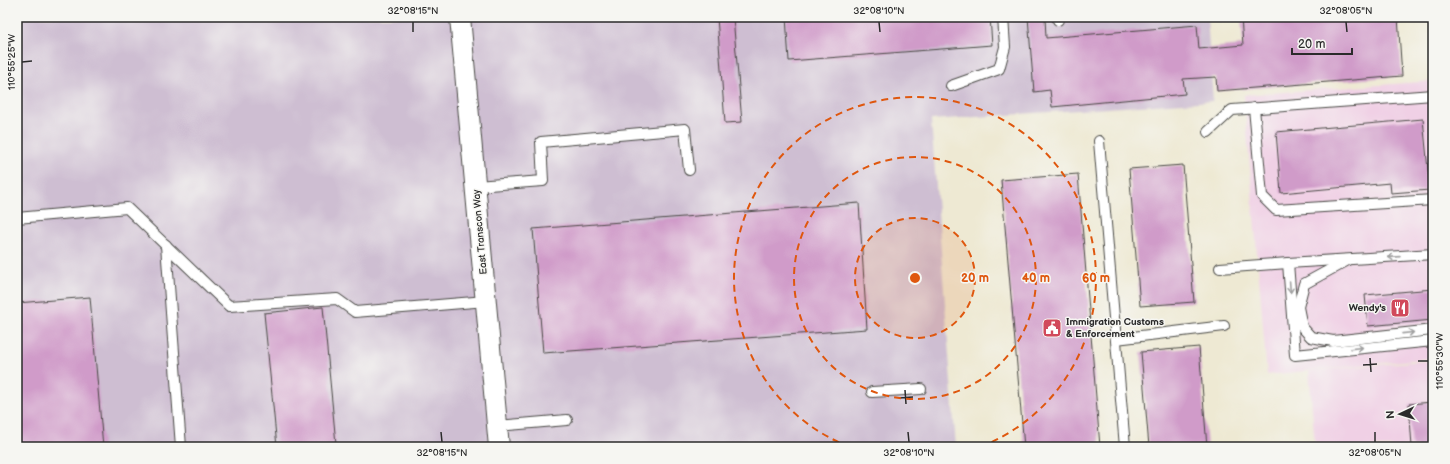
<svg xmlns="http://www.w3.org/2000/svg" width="1450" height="464" font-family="'Balsamiq Sans',sans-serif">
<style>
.built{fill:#f0d0e5}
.industrial{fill:#cebed2}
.building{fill:#d09bc9}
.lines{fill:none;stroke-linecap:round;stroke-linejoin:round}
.lane-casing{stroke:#484844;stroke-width:12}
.street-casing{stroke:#484844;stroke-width:22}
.lane{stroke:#fff;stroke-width:10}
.street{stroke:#fff;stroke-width:20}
.oneway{stroke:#a0a0a0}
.ticks{fill:none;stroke:#2b2b2b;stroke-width:1.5}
.ring{fill:none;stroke:#df570e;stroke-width:2;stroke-dasharray:7 5}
.labels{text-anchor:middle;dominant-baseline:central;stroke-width:3;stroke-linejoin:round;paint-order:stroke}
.street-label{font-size:10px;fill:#2b2b2b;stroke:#f6f6f2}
.poi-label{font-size:10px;font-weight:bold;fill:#2b2b2b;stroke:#f6f6f2;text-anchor:end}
.centre{fill:#df570e;stroke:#f6f6f2;stroke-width:2}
.ring-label{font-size:12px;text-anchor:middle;font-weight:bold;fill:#df570e;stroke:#f6f6f2;stroke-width:3;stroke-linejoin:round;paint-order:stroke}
.neatline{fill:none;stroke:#2b2b2b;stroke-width:1.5}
.ticks-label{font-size:10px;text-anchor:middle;fill:#2b2b2b}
</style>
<rect width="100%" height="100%" fill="#f6f6f2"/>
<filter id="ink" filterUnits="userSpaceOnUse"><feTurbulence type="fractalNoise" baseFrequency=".025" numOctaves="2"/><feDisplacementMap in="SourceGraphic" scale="8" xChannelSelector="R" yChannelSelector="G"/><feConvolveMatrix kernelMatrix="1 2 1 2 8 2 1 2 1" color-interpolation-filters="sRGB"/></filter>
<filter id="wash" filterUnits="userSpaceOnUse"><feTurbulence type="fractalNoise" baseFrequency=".012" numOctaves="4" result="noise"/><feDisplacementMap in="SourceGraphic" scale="16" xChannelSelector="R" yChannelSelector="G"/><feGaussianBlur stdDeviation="0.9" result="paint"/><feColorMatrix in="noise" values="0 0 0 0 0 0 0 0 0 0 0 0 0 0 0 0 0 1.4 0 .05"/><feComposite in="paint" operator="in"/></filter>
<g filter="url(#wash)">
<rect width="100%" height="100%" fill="#eee9d3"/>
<g class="built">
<polygon points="1433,81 1433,358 1267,375 1244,95"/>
<polygon points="1433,360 1433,447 1315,447 1309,371"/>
</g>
<polygon class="industrial" points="17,17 1207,17 1213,101 931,120 956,447 17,447"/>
<g id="blocks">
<g class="building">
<polygon points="717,17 733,17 742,122 725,123"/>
<polygon points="786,17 990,17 992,45 789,61"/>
<polygon points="1028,17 1045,17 1046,38 1197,25 1199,49 1243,45 1241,17 1398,17 1402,76 1217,91 1216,77 1183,79 1185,94 1052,107 1050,90 1034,92"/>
<polygon points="1423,119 1430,190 1391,193 1390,183 1281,193 1276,132"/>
<polygon points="1183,165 1194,302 1140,306 1129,169"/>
<polygon points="1078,174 1100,447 1024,447 1001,180"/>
<polygon points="859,203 867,329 543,353 533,229"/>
<polygon points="1433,289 1433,320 1368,326 1365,295"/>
<polygon points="90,297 103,447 17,447 17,303"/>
<polygon points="323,307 336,444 303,447 277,447 264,313"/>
<polygon points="1199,347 1207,447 1149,447 1141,352"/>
<polygon points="1433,402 1433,447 1412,447 1409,404"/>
</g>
</g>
</g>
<g filter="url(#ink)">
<use href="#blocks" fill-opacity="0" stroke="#484844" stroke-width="1"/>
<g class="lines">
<g class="lane-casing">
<g id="lane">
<polyline points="1057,17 1058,20"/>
<polyline points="951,86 999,69 1005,47 1003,17"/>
<polyline points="1254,108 1262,196 1276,210 1433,200"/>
<polyline points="1208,132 1232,110 1433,95"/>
<polyline points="1099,141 1125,447"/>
<polyline points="476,186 543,181 541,142 685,129 689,170"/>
<polyline points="17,218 127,208 229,306 337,299 355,312 486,301"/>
<polyline points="166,245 181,447"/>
<polyline points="1433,254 1288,263 1295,355 1433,341"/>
<polyline points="1346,261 1304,284 1298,307 1302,327 1311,337 1333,341 1433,330"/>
<polyline points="1220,268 1288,263"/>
<polyline points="1116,339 1224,326"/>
<polyline points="872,392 921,389"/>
<polyline points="497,426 567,420"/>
</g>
</g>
<g class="street-casing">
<polyline id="street" points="460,17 499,447"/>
</g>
<use href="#lane" class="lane"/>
<use href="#street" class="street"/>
</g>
<defs><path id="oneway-shaft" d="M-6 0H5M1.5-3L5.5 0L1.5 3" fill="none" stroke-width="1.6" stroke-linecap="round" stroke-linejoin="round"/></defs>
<g class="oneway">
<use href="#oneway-shaft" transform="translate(1394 257) rotate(176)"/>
<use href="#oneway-shaft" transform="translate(1290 287) rotate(86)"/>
<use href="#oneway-shaft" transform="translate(1408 333) rotate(-6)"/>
<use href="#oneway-shaft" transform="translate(1357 348) rotate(-6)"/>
</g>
</g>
<path class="ticks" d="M413,22V32M879,22L880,32M1346,22L1347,32M22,62L32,61M1370,358L1371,372M1418,361H1428M1363,365L1377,364M905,390L906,404M899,398L913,397M441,432L442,442M908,432L909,442M1375,432V442"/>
<circle cx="915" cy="278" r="60" fill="#df570e" fill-opacity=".12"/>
<g class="ring">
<circle cx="915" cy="278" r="60"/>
<circle cx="915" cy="278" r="121"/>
<path d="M850 447A181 181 0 1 1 980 447"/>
</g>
<defs>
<g id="restaurant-square" transform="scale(1)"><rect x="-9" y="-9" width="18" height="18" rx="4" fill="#d1495b" stroke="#f6f6f2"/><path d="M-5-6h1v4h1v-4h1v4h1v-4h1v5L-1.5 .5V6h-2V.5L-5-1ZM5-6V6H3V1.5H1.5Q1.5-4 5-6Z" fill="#fff"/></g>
<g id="civic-square" transform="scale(1)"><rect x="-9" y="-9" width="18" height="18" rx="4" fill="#d1495b" stroke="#f6f6f2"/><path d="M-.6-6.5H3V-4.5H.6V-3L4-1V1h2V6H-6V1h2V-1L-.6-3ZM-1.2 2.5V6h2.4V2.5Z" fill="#fff"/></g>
</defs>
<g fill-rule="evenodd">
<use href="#restaurant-square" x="1400" y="308"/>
<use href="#civic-square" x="1052" y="328"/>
</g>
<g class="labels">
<g class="street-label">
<text transform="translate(480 232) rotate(-95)">East Transcon Way</text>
</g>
<g class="poi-label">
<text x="1386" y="308">Wendy's</text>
<text x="1066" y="322" text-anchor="start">Immigration Customs<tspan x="1066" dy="12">&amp; Enforcement</tspan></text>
</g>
</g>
<circle cx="915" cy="278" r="6" class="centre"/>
<g class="ring-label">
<text x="975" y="282">20 m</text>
<text x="1036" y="282">40 m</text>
<text x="1096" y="282">60 m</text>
</g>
<rect width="1450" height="464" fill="none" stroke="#f6f6f2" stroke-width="44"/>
<g transform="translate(1400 414) rotate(266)" stroke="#f6f6f2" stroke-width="3" paint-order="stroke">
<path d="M0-3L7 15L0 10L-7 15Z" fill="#2b2b2b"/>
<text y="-6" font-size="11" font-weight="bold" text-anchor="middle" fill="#2b2b2b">N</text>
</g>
<path d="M1292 48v6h60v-6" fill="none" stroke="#2b2b2b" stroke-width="2"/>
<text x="1298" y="48" font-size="12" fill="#2b2b2b" stroke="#f6f6f2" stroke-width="3" paint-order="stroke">20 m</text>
<rect x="22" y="22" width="1406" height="420" class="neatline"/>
<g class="ticks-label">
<text x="413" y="14">32°08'15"N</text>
<text x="879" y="14">32°08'10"N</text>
<text x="1346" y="14">32°08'05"N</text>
<text transform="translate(11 62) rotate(-90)" y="4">110°55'25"W</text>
<text transform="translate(1439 361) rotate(-90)" y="4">110°55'30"W</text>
<text x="442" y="456">32°08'15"N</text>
<text x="909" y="456">32°08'10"N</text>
<text x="1375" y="456">32°08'05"N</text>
</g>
</svg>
